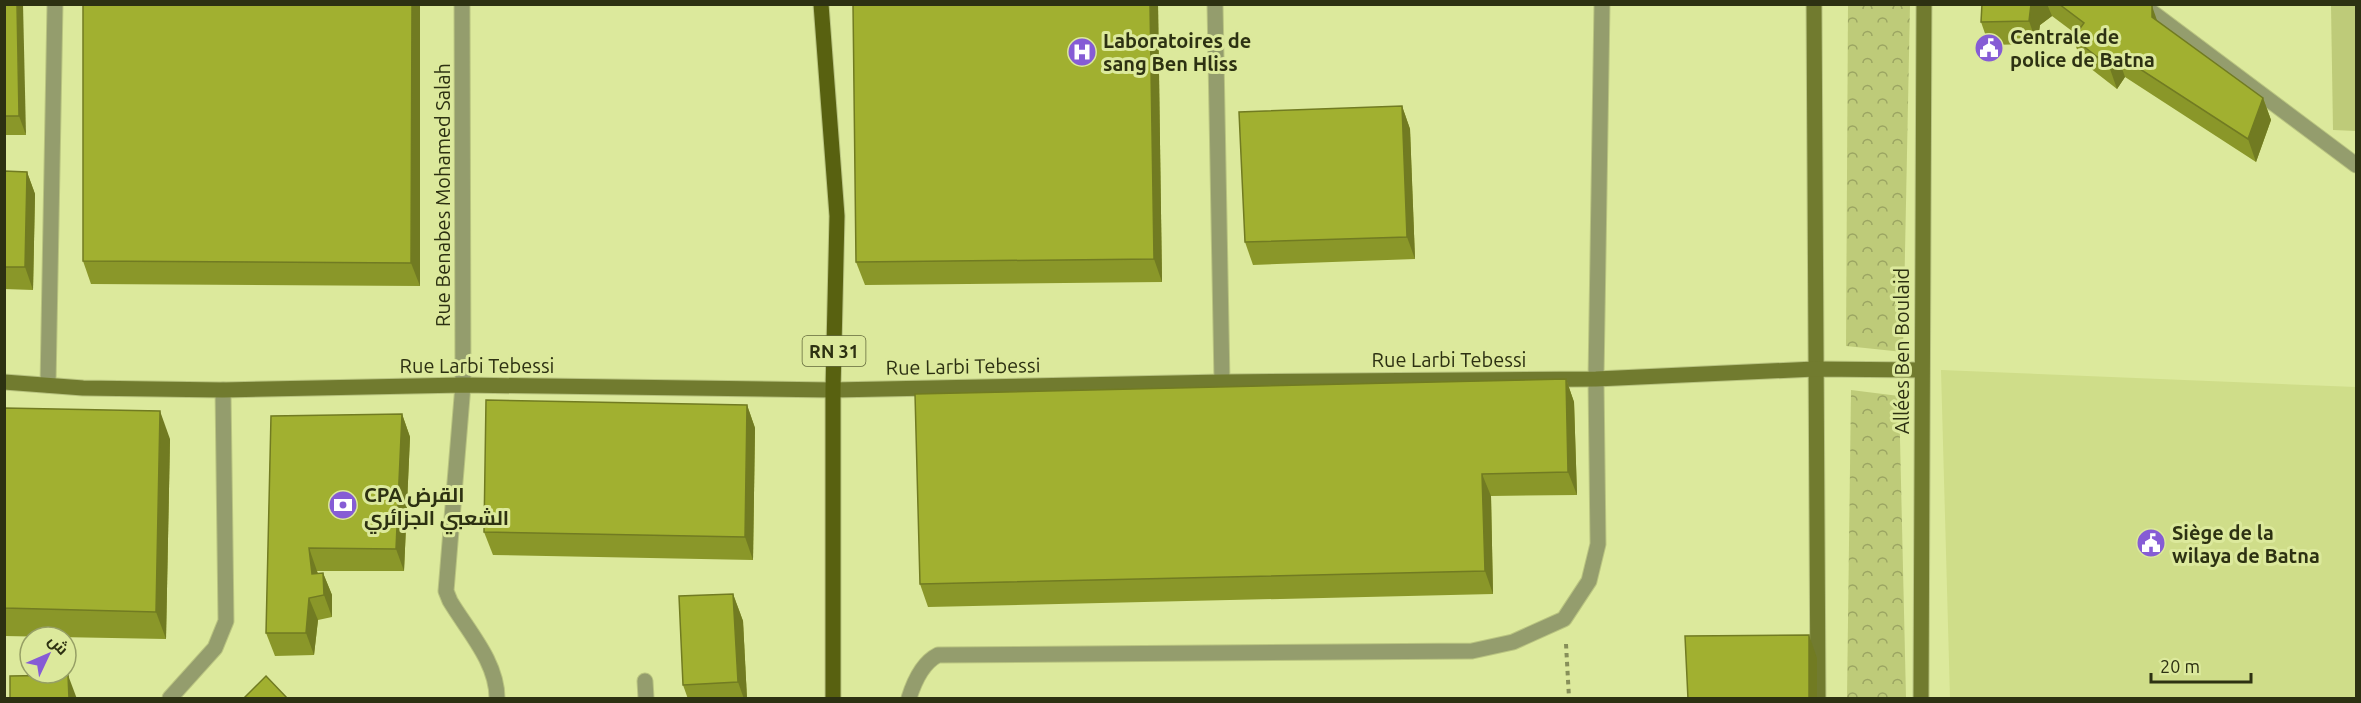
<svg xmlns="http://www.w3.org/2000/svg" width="2361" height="703" font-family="Ubuntu,Cairo,sans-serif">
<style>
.built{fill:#cfdd89}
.forest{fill:url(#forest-crowns)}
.garden{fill:#becb79}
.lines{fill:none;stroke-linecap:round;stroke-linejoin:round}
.lane-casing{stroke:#b9c480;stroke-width:17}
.street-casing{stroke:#b9c480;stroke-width:17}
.secondary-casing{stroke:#b9c480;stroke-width:17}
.primary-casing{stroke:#b9c480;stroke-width:17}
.path{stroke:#878f59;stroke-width:4;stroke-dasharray:4.5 4.5;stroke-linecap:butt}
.lane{stroke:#949d6d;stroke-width:15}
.street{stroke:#949d6d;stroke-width:15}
.secondary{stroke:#717b2f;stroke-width:15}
.primary{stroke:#586110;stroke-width:15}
.wall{fill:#8a9729}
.shaded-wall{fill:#717b22}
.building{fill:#a1b030;stroke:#717b22;stroke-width:1.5}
.labels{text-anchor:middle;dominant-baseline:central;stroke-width:6;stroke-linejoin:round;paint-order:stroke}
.shield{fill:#dce99c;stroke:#62683b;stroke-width:1.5}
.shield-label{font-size:18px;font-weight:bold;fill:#2d3112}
.poi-label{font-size:20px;font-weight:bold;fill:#2d3112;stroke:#dce99c;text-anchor:start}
.street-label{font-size:20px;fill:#2d3112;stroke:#dce99c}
</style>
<defs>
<pattern id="forest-crowns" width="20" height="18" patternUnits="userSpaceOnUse" patternTransform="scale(1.5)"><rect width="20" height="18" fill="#becb79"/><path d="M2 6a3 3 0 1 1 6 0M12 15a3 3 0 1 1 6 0" fill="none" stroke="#9ba562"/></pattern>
</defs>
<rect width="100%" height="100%" fill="#dce99c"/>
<polygon class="built" points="1941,370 2356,387 2356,698 1950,698"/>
<g class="forest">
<polygon points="1848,5 1910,5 1903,352 1846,346"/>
<polygon points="1851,390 1899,396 1906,698 1847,698"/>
</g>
<polygon class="garden" points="2331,5 2356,5 2356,131 2333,130"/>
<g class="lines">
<g class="lane-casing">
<g id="lane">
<path d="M463,385L446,591L450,601C468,631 497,662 497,698"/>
<polyline points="645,681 646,698"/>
<polyline points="170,698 215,648 226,621 223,390"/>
</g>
</g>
<g class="street-casing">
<g id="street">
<polyline points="462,4 463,385"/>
<polyline points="1215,4 1222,382"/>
<polyline points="2141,4 2356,165"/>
<polyline points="48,385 55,4"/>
<path d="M909,698C914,682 922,663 938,655L1472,651L1513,642L1564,619L1589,581L1598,544L1596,379L1602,4"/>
</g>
</g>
<g class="secondary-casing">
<g id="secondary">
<polyline points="1814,4 1818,698"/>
<polyline points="4,382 83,388 223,390 463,385 833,390 1222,382 1596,379 1815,369 1921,370"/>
<polyline points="1921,698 1924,4"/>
</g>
</g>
<g class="primary-casing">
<polyline id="primary" points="821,4 837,216 833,390 833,698"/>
</g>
<polyline class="path" points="1566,644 1569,698"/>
<use href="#lane" class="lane"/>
<use href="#street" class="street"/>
<use href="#secondary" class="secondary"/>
<use href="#primary" class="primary"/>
</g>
<g class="wall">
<polygon points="4,4 26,135 4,135"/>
<polygon points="83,4 420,4 420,286 91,284 83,261"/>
<polygon points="1158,4 1162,282 865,285 856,262"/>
<polygon points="1982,4 2150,4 2157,21 2263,98 2271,120 2256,162 2125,77 2117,89 2081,61 2073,38 2076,34 2052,16 2040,25 2037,44 1989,45 1981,22"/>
<polygon points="1402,106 1410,129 1415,259 1253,265 1245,242"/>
<polygon points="4,171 27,172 35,194 33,290 4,289"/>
<polygon points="1566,379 1574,402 1577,495 1491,496 1493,594 928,607 920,584"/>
<polygon points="747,405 755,428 753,560 493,555 484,532"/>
<polygon points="4,408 170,439 166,639 4,636"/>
<polygon points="402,414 410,437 404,571 317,571 318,573 323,573 332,595 332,617 318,620 314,655 275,656 266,633 271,416"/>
<polygon points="733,594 743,621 747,699 688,699 683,685"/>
</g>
<g class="shaded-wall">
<polygon points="17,4 23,4 26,135 19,116"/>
<polygon points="412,4 420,4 420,286 411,263"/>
<polygon points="1150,4 1158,4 1162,282 1154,259"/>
<polygon points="2031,4 2047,4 2052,16 2040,25 2037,44 2029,21"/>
<polygon points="2152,6 2160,29 2152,17"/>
<polygon points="2117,54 2125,77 2117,89 2109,66"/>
<polygon points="2263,98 2271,120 2256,162 2248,139"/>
<polygon points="1402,106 1410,129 1415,259 1407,237"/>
<polygon points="27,172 35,194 33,290 25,267"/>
<polygon points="1566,379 1574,402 1577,495 1568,472"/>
<polygon points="747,405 755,428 753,560 745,537"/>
<polygon points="160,411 170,439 166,639 156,612"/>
<polygon points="402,414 410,437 404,571 396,549"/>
<polygon points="1482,474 1491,496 1493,594 1485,571"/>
<polygon points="309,548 317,571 320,596 312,574"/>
<polygon points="323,573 332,595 332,617 324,595"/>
<polygon points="733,594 743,621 747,699 744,699 738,682"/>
<polygon points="309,598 318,620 314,655 306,633"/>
<polygon points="1809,635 1817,658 1817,699 1809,699"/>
<polygon points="68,675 77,699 69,699"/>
</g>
<g class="building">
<polygon points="4,4 17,4 19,116 4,116"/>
<polygon points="83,4 412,4 411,263 83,261"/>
<polygon points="853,4 1150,4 1154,259 856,262"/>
<polygon points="1982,4 2031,4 2029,21 1981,22"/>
<polygon points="2059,4 2150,4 2152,6 2152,17 2263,98 2248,139 2117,54 2109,66 2073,38 2084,23"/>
<polygon points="1402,106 1407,237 1245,242 1239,112"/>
<polygon points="4,171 27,172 25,267 4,267"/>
<polygon points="1566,379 1568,472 1482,474 1485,571 920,584 915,394"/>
<polygon points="486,400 747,405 745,537 484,532"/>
<polygon points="4,408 160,411 156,612 4,608"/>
<polygon points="402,414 396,549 309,548 312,574 323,573 324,595 309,598 306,633 266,633 271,416"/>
<polygon points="733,594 738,682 683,685 679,596"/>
<polygon points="1809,635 1809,699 1688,699 1685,636"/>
<polygon points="68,675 69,699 10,699 10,676"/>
<polygon points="266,676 288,699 243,699"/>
</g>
<defs>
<g id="civic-disc" transform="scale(1.5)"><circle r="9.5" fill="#865cd5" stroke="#dce99c"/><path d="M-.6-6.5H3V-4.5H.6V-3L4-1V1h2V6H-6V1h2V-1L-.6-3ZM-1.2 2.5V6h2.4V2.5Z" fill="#fff"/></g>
<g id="hospital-disc" transform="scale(1.5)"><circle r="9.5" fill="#865cd5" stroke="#dce99c"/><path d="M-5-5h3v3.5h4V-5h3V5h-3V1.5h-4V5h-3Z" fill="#fff"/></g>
<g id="bank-disc" transform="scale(1.5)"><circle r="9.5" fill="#865cd5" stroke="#dce99c"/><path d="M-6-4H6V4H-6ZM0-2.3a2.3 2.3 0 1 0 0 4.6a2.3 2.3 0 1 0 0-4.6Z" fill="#fff"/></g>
</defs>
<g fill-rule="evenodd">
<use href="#civic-disc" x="1989" y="48"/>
<use href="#hospital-disc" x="1082" y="52"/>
<use href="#bank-disc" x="343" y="505"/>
<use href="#civic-disc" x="2151" y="543"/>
</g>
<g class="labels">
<rect class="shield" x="802.5" y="336" width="63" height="30" rx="4.5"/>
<g class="shield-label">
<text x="834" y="351">RN 31</text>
</g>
<g class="poi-label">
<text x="2010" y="36">Centrale de<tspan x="2010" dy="23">police de Batna</tspan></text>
<text x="1103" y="40">Laboratoires de<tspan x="1103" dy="23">sang Ben Hliss</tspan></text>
<text x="364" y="494">CPA القرض<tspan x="364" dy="23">الشعبي الجزائري</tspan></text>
<text x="2172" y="532">Siège de la<tspan x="2172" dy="23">wilaya de Batna</tspan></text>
</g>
<g class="street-label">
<text transform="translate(442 195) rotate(-90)">Rue Benabes Mohamed Salah</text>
<text transform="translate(1901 351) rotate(-90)">Allées Ben Boulaid</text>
<text x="1449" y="359">Rue Larbi Tebessi</text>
<text x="477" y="365">Rue Larbi Tebessi</text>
<text transform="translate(963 366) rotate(-1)">Rue Larbi Tebessi</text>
</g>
</g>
<rect width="2361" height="703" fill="none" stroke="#2d3112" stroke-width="12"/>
<g transform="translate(48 655) rotate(46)"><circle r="28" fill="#dce99c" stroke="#969f65" stroke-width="1.5"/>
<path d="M0-4.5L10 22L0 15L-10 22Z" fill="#865cd5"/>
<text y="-9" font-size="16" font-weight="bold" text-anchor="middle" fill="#2d3112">ش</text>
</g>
<path d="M2151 673v9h100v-9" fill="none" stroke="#2d3112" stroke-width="3"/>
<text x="2160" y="673" font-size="18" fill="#2d3112" stroke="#dce99c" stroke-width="4.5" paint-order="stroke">20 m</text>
</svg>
